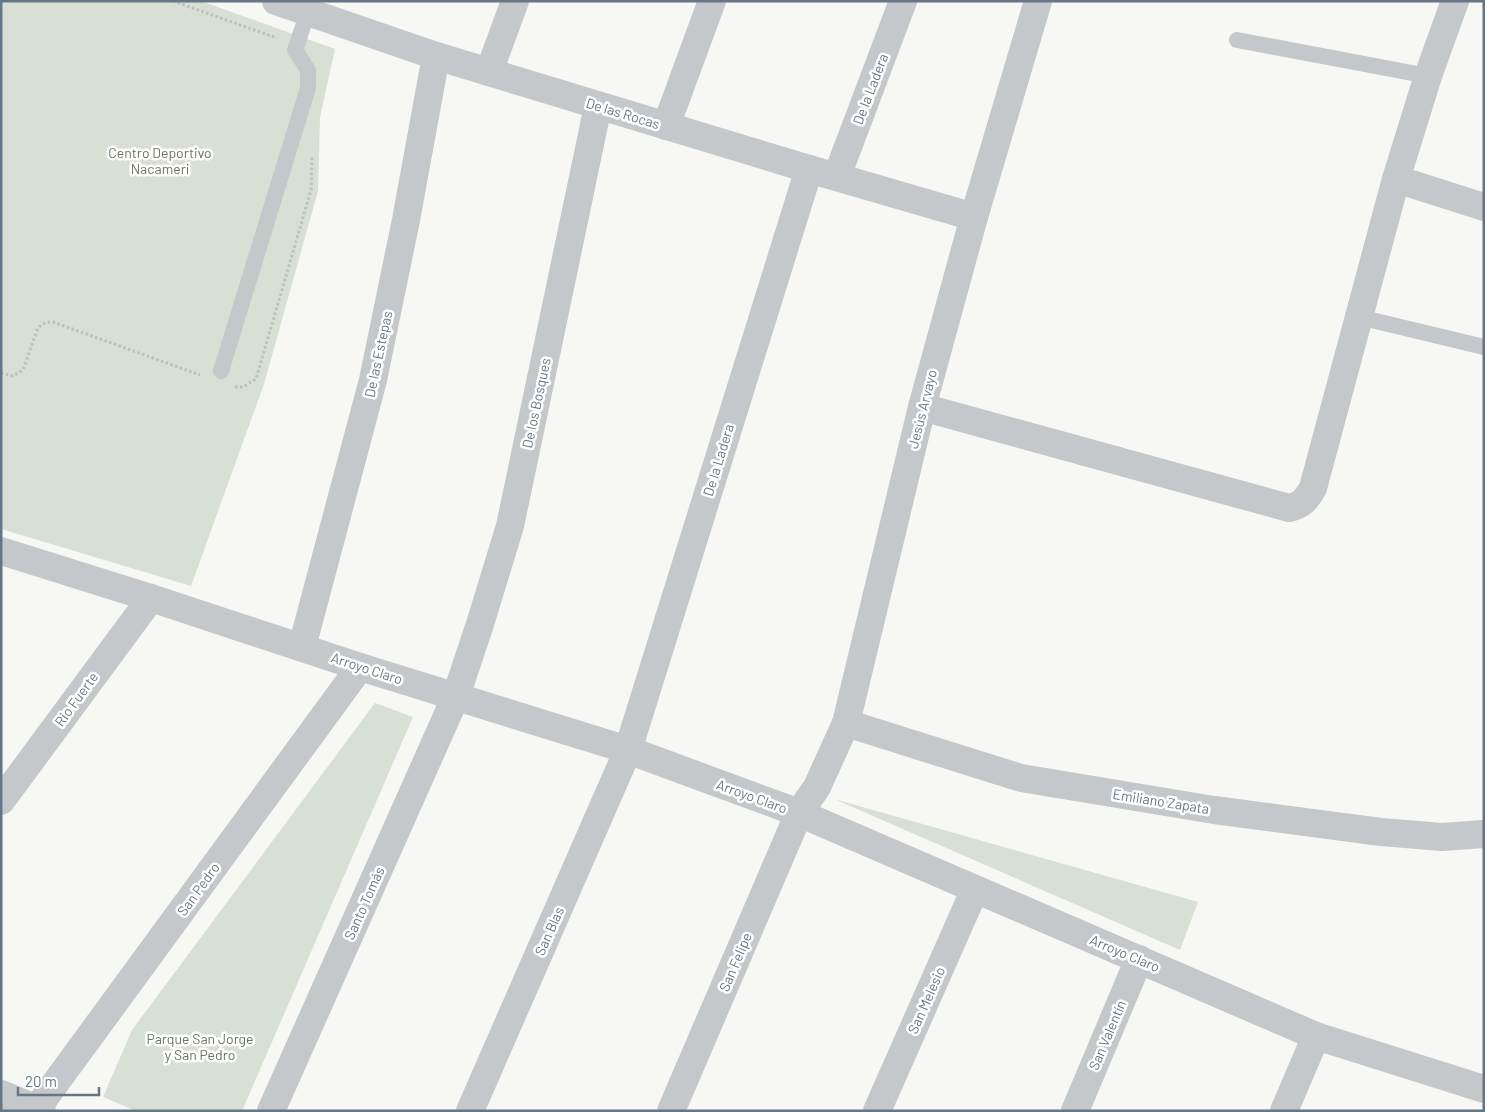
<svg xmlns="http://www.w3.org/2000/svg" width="1485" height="1112" font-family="Barlow,sans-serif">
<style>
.green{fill:#d8dfd5}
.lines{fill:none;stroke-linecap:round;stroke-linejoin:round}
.path{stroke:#bec0c2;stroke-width:3;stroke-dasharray:2.5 2.5;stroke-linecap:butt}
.service{stroke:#c4c8cb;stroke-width:16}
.minor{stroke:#c4c8cb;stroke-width:28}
.labels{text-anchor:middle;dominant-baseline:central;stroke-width:5;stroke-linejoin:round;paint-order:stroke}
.street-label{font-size:14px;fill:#657786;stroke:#fff}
.park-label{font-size:14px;fill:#647860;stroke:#fff}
</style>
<rect width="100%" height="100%" fill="#f7f7f4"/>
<g class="green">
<polygon points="1,1 201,1 335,49 320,117 318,191 264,384 191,586 1,529"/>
<polygon points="375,703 413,717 242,1111 136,1111 103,1097 132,1030"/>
<polygon points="834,799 1198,902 1180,950"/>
</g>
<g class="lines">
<g class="path">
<polyline points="173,1 277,38"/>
<path d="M1,373L13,376L23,370L37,330C42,323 45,322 53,322L200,375"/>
<polyline points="235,387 243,387 256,379 311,190 312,157"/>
</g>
<g class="service">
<polyline points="1237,40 1428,76"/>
<polyline points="1359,317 1484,347"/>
<polyline points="221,371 308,88 308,70 295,50 308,12"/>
</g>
<g class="minor">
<polyline points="276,1 436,56 809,169 974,217"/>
<polyline points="489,72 515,1"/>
<polyline points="666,126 712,1"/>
<polyline points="837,176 903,1"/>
<polyline points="1396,179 1484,207"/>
<path d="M922,407L1289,508C1302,505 1306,500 1313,488L1396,179L1428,76L1455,1"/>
<polyline points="1,551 151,598 360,667 628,750 799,813 1316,1036 1484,1089"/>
<polyline points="302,647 373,380 406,220 436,56"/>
<polyline points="846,723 1021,778 1214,810 1381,832 1442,837 1484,834"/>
<polyline points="1,801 151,598"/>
<polyline points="1,1094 42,1111"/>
<polyline points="35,1111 360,667"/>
<polyline points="271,1111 456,696 480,624 510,526 598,106"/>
<polyline points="470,1111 628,750 809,169"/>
<polyline points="671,1111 799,813 817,787 846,723 922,407 974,217 1038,1"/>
<polyline points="877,1111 975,889"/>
<polyline points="1075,1111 1139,959"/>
<polyline points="1284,1111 1316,1036"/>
</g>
</g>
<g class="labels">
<g class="street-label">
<text transform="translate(870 89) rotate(-69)">De la Ladera</text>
<text transform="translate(623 113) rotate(17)">De las Rocas</text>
<text transform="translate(378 354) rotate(-78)">De las Estepas</text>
<text transform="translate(536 403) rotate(-78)">De los Bosques</text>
<text transform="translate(922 409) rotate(-76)">Jesús Arvayo</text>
<text transform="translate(718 460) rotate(-73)">De la Ladera</text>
<text transform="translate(367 668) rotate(18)">Arroyo Claro</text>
<text transform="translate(76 699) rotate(-54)">Rio Fuerte</text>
<text transform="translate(752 796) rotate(20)">Arroyo Claro</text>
<text transform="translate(1161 801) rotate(9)">Emiliano Zapata</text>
<text transform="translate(198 889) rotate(-54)">San Pedro</text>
<text transform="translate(364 903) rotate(-66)">Santo Tomás</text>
<text transform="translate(549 931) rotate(-66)">San Blas</text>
<text transform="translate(1125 953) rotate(23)">Arroyo Claro</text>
<text transform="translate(735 962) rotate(-67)">San Felipe</text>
<text transform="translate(926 1000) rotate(-66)">San Melesio</text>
<text transform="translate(1107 1035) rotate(-67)">San Valentín</text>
</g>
<g class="park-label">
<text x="160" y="152">Centro Deportivo<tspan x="160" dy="16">Nacameri</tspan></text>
<text x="200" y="1038">Parque San Jorge<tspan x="200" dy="16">y San Pedro</tspan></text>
</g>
</g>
<rect width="1485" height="1112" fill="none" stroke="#657786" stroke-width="5"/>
<path d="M18 1087v8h81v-8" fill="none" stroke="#657786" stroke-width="2.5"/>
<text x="25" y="1087" font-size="15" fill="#657786" stroke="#ffffff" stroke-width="4" paint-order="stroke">20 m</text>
</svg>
